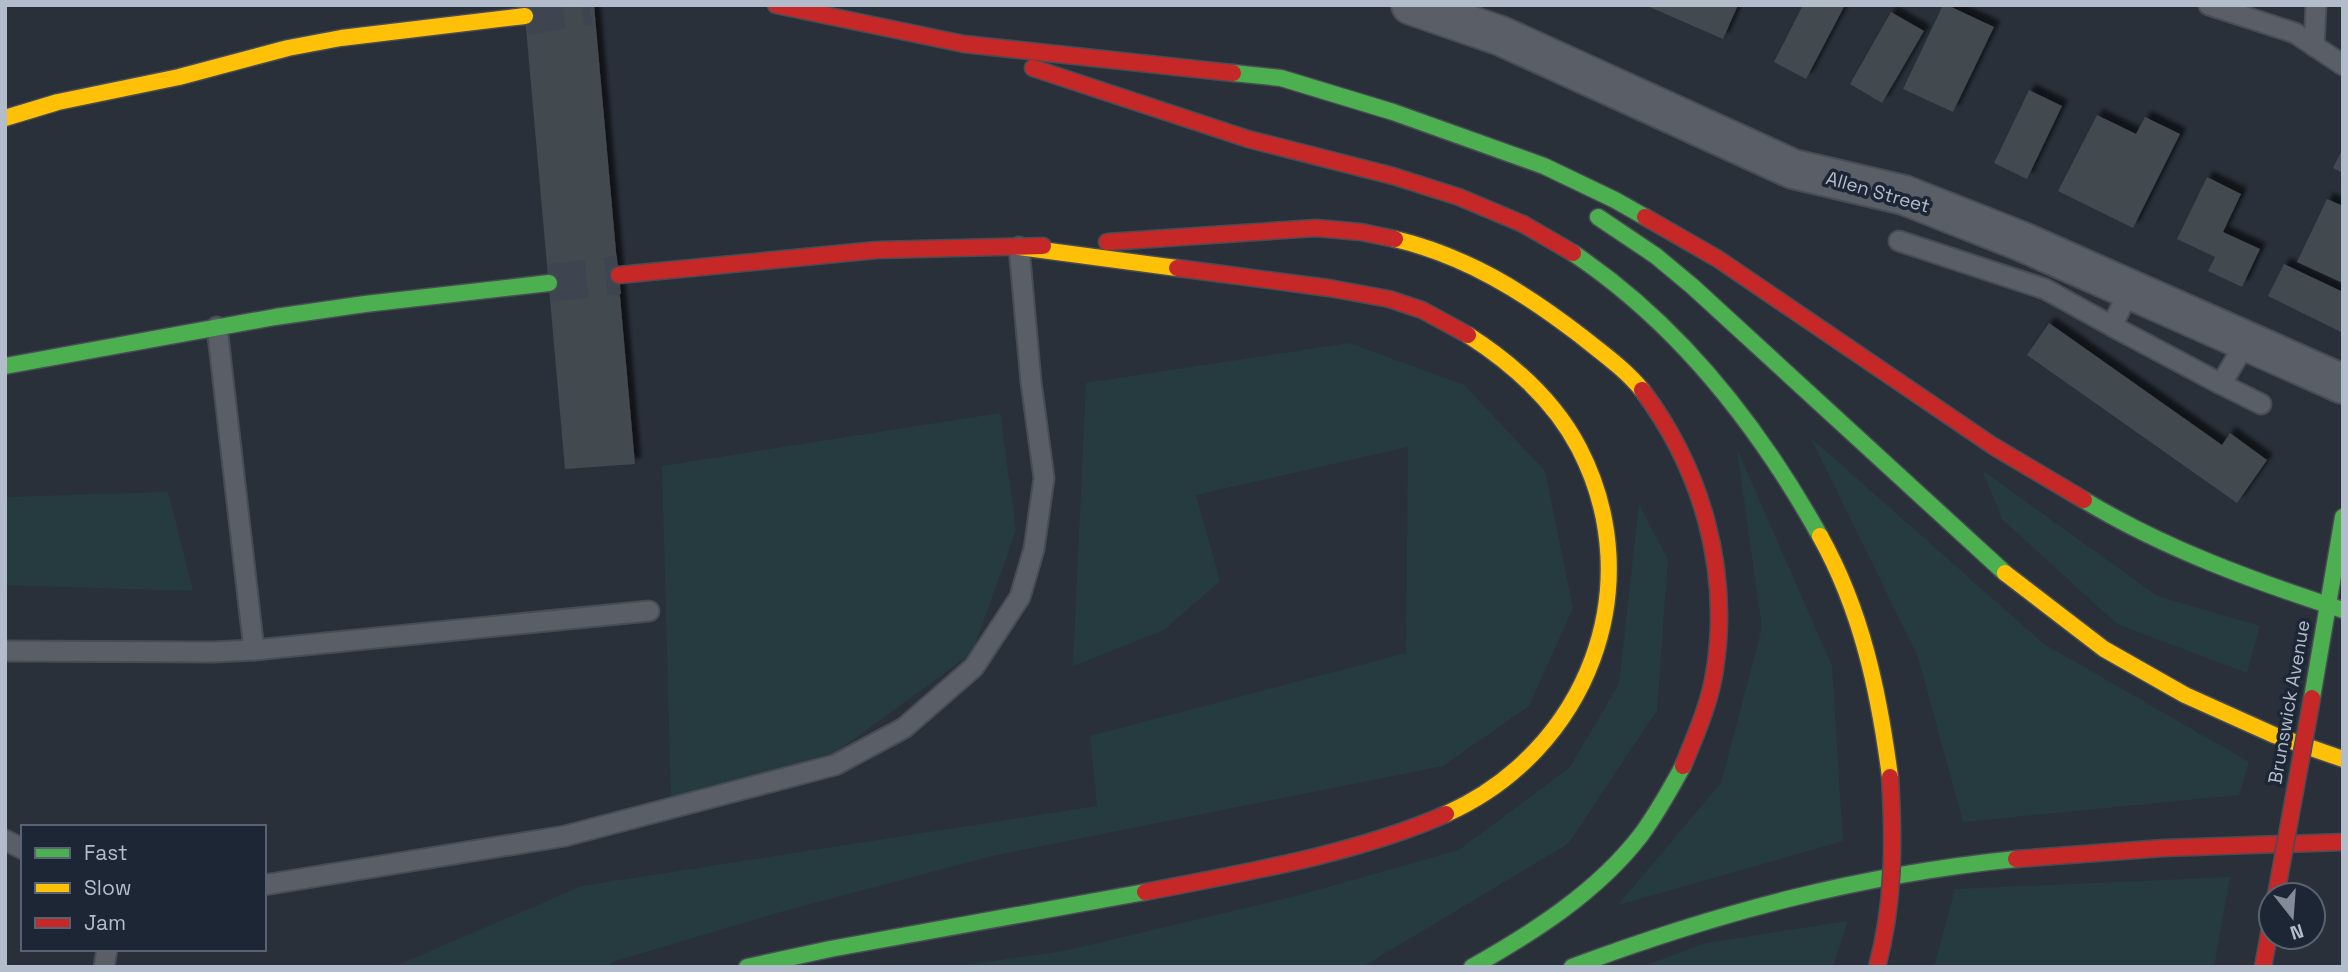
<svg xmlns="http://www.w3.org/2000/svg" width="2348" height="972" font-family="'Space Grotesk',sans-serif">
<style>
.green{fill:#263b40}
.building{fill:#424850;filter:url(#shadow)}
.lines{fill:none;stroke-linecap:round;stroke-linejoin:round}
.highway-tunnel{stroke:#3e4550;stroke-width:38;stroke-dasharray:38 19;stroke-linecap:butt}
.lane-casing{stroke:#484c54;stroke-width:23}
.street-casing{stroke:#484c54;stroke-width:42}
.fast-casing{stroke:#484c54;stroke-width:19}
.slow-casing{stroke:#484c54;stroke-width:19}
.jam-casing{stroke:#484c54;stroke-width:19}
.lane{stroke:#5a5e66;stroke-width:19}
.street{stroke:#5a5e66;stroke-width:38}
.fast{stroke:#4caf50;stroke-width:16}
.slow{stroke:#ffc107;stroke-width:16}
.jam{stroke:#c62828;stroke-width:16}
.jam-bridge-casing{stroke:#484c54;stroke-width:19;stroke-linecap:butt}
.jam-bridge{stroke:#c62828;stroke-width:16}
.labels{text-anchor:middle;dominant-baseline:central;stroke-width:7;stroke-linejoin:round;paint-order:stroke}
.street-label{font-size:19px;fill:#b3bcca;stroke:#1c2635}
</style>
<defs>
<filter id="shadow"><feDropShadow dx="6" dy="-6" stdDeviation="2" flood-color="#0009"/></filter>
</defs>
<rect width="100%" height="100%" fill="#29303a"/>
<g class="green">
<polygon points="1349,343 1464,385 1545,471 1573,608 1529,706 1443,766 992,856 784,911 615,961 605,967 393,967 582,886 1097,806 1090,736 1406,653 1408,447 1196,495 1220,581 1164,630 1073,666 1086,383"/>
<polygon points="1000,413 1016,530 972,653 832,755 671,797 662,466"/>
<polygon points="1811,438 2044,644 2249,762 2239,795 1963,822 1918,657"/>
<polygon points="1737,449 1832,666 1843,841 1618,905 1721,783 1762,628"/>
<polygon points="1982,470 2157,596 2260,626 2247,673 2117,624 2003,520"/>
<polygon points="168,492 193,591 5,585 5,497"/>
<polygon points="1639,504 1668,560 1657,710 1568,844 1362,967 950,967 1064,951 1296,896 1459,850 1570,767 1619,684"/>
<polygon points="2230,877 2214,967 1934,967 1955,889"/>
<polygon points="1848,921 1833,967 1641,967 1706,943"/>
</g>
<g class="building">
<polygon points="524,5 594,5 635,464 565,469"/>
<polygon points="1645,5 1738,5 1723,39"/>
<polygon points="1803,5 1845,5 1806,79 1774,62"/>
<polygon points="1943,5 1947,5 1994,27 1953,112 1903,89"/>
<polygon points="1891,12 1924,31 1882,103 1850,84"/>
<polygon points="2029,90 2062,106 2027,179 1994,163"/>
<polygon points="2097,115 2136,134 2145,117 2180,134 2133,228 2058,191"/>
<polygon points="2343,148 2343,173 2333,168"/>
<polygon points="2207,177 2241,194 2223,232 2260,249 2242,287 2208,271 2215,257 2177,239"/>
<polygon points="2327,199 2343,206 2343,283 2297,262"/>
<polygon points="2284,264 2343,292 2343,333 2268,296"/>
<polygon points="2049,323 2222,445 2230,433 2267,460 2237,503 2027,355"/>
</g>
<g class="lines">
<g class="highway-tunnel">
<polyline points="525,16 589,5"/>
<polyline points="549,283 619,275"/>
</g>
<g class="lane-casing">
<g id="lane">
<polyline points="2209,5 2295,33 2343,65"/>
<polyline points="2314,46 2316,5"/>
<polyline points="1899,241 2045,289 2112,326"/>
<polyline points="2130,289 2112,326 2221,384 2247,341"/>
<polyline points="217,327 254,650"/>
<polyline points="2221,384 2261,404"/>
<polyline points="5,651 213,652 254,650 649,611"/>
<polyline points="5,840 23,849"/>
<polyline points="264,885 565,836 835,765 904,728 974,667 1020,597 1034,549 1044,478 1031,382 1019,247"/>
<polyline points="104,967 107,949"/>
</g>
</g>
<g class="street-casing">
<polyline id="street" points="1411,5 1501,36 1793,169 1904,195 2023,242 2343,384"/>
</g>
<g class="fast-casing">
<g id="fast">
<polyline points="1233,73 1281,78 1393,112 1544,166 1615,200 1645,217"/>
<polyline points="1598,217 1656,256 1692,286 2005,573"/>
<path d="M1573,253C1679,324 1758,425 1820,536"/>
<polyline points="5,366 275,317 365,304 549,283"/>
<path d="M2084,500C2165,549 2254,581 2343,610"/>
<polyline points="2312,698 2343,517"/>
<polyline points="747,967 830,949 1145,892"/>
<path d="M1472,967C1534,932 1597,892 1641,835C1657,813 1670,790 1683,766"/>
<path d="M1572,967C1719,912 1859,875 2016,859"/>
</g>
</g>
<g class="slow-casing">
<g id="slow">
<polyline points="5,118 58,102 179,77 288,48 341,38 525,16"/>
<path d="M1395,239C1466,256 1524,292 1581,336C1602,353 1625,369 1642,390"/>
<polyline points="1019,247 1177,268"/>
<path d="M1820,536C1862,611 1879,693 1890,777"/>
<polyline points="2005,573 2104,649 2185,695 2274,735 2343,759"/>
<path d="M1446,814C1587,751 1651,587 1579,448C1554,400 1513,364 1468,335"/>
</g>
</g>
<g class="jam-casing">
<g id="jam">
<polyline points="776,5 964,44 1233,73"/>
<polyline points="1033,68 1248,139 1393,176 1459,197 1523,224 1573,253"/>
<polyline points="1645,217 1718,259 1993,446 2084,500"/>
<polyline points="1107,242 1316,228 1361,232 1395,239"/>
<polyline points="1177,268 1329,288 1389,299 1422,310 1468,335"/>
<polyline points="619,275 877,250 1043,246"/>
<path d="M1642,390C1702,470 1730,569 1715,669C1710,703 1696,734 1683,766"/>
<polyline points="2016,859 2164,848 2343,842"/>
<path d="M1145,892C1242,873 1356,854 1446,814"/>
<polyline points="2263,967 2271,923"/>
</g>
</g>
<use href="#lane" class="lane"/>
<use href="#street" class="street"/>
<use href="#fast" class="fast"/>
<use href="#slow" class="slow"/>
<use href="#jam" class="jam"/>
<g class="jam-bridge-casing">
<g id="jam-bridge">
<polyline points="2276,895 2312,698"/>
<path d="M1877,967C1894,904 1894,842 1890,777"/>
</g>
</g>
<use href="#jam-bridge" class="jam-bridge"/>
</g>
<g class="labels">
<g class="street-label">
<text transform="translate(1878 192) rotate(16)">Allen Street</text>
<text transform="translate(2289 702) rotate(-80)">Brunswick Avenue</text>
</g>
</g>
<rect width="2348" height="972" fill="none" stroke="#b3bcca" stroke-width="14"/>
<rect x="21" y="825" width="245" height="126" fill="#1c2635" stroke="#586271" stroke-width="2"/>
<rect x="35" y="848" width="35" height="10" fill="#4caf50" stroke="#586271" stroke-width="2"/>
<text x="84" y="860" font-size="21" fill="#b3bcca">Fast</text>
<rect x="35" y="883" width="35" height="10" fill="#ffc107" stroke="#586271" stroke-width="2"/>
<text x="84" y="895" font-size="21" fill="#b3bcca">Slow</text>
<rect x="35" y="918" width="35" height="10" fill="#c62828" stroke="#586271" stroke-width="2"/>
<text x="84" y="930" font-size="21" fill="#b3bcca">Jam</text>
<g transform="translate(2292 916) rotate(163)"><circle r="33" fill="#1c2635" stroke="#586271" stroke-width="2"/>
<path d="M0-5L12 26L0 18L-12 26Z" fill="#838b98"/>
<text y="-10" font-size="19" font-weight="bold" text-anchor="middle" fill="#b3bcca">N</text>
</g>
</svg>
